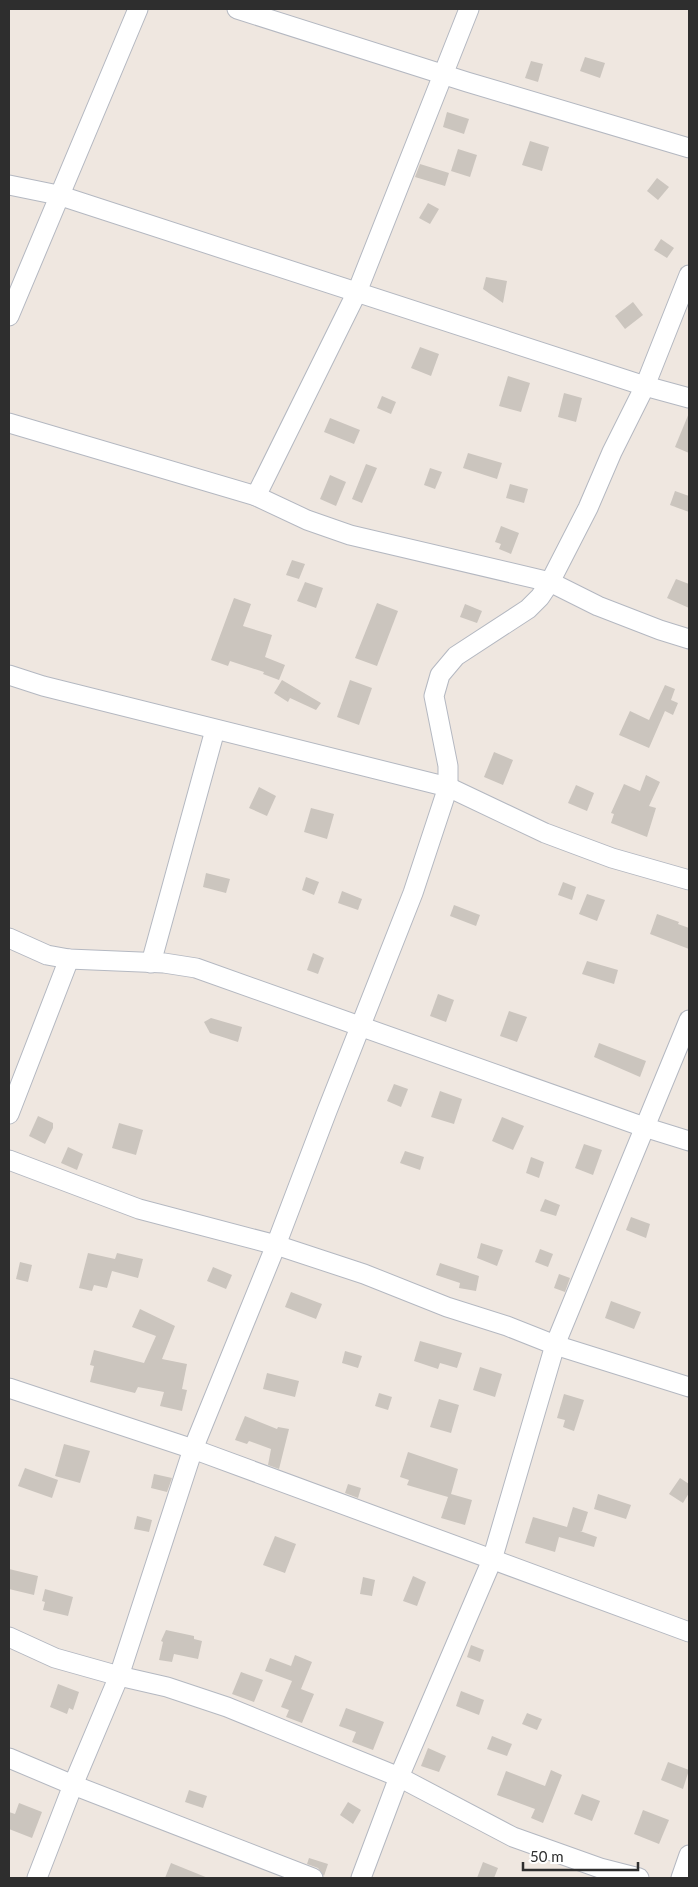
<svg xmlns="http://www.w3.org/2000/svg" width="698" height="1887" font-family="Lato,sans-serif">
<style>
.building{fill:#cbc5be}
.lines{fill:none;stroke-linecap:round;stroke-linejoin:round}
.minor-casing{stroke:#b4b8c1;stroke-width:21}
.minor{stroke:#fff;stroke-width:19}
</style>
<rect width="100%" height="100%" fill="#efe7e0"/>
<g class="building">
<polygon points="585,57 605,63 600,78 580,71"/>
<polygon points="531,61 543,64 538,82 525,78"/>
<polygon points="447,112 469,119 464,134 443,127"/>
<polygon points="530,141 549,147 542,171 522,165"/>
<polygon points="458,149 477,155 470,177 451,171"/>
<polygon points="420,164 449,173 445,186 415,177"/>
<polygon points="657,178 669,187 658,200 647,191"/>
<polygon points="428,203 439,209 430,224 419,218"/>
<polygon points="661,239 674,248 667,258 654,250"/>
<polygon points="486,277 507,281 503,303 483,289"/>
<polygon points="633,302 643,315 625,329 615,316"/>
<polygon points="420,347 439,354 431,376 411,368"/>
<polygon points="508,376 530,383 521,412 499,406"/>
<polygon points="564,393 582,398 576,422 558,417"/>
<polygon points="382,396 396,402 391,414 377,408"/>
<polygon points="689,413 689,453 675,447"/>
<polygon points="330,418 360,430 354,444 324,432"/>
<polygon points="468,453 502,463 497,479 463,468"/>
<polygon points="366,464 377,468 362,503 352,499"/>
<polygon points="430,468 442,472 435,489 424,485"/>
<polygon points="330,475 346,482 336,506 320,499"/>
<polygon points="510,484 528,489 524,503 506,498"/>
<polygon points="675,491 689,496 689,512 670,505"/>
<polygon points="501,526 519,533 511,554 499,549 501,544 495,542"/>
<polygon points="292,560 305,564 299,579 286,575"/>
<polygon points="676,579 689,584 689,608 667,598"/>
<polygon points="305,582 323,588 316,608 297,601"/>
<polygon points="234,598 251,604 243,626 272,635 265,657 285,665 279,680 263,674 264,672 230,661 228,666 211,660"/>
<polygon points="377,603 398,611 377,666 355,658"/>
<polygon points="465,604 482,611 477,623 460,617"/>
<polygon points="282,680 321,703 316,710 290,698 288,702 274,693"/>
<polygon points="350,680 372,688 359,725 337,717"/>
<polygon points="665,685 675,689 671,700 678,703 673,715 665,711 649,748 619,735 630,711 649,720"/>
<polygon points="494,752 513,760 503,785 484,777"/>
<polygon points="646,775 660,782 649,806 656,808 647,837 611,823 614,814 611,813 624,784 640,791"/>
<polygon points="576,785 594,793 587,811 568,803"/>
<polygon points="259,787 276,796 267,816 249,808"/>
<polygon points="311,808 334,814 327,839 304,832"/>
<polygon points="206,873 230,879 226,893 203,887"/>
<polygon points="306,877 319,882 314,895 302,890"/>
<polygon points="563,882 576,887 572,900 558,895"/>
<polygon points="342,891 362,899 358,910 338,903"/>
<polygon points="587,894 605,900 597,921 579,914"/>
<polygon points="454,905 480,915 476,926 450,916"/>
<polygon points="657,914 679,922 678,924 689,928 689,949 650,934"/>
<polygon points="313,953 324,958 318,974 307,970"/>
<polygon points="587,961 618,970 614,984 582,974"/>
<polygon points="438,994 454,1000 446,1022 430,1016"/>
<polygon points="509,1011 527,1017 517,1042 500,1036"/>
<polygon points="211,1018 242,1027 238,1042 210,1033 204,1022"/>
<polygon points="599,1043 646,1061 640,1077 594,1057"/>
<polygon points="394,1084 408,1089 401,1107 387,1101"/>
<polygon points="440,1091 462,1099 454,1124 431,1117"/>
<polygon points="38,1116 53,1123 53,1128 45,1144 29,1136"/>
<polygon points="502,1117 524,1126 513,1150 492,1141"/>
<polygon points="119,1123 143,1130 136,1155 112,1148"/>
<polygon points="584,1144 602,1150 593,1175 575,1168"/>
<polygon points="68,1147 83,1154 77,1170 61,1163"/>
<polygon points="405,1151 424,1157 420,1170 400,1163"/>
<polygon points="531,1157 544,1162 539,1178 526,1173"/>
<polygon points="545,1199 560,1205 556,1216 540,1211"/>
<polygon points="631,1217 650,1224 646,1238 626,1230"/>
<polygon points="481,1243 503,1250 497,1266 477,1258"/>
<polygon points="540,1249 553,1254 548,1267 535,1262"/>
<polygon points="88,1253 115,1259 117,1253 143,1259 138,1278 112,1271 107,1288 94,1285 92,1291 79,1288"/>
<polygon points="20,1262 32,1265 28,1282 16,1279"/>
<polygon points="440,1263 479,1276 476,1291 459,1288 460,1283 436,1275"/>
<polygon points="213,1267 232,1275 226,1289 207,1281"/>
<polygon points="559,1274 570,1278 565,1292 554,1288"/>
<polygon points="291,1292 322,1304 316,1319 285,1307"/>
<polygon points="611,1301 641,1312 634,1329 605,1318"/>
<polygon points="140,1309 175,1326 162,1359 187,1364 182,1389 187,1390 182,1411 160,1406 164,1392 138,1387 135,1393 90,1382 94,1366 90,1365 94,1350 144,1363 156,1336 132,1327"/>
<polygon points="420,1341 462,1353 457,1368 440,1363 438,1369 414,1361"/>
<polygon points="345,1351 362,1356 358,1368 342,1363"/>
<polygon points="480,1367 502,1374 495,1397 473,1390"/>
<polygon points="267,1373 299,1381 295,1397 263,1389"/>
<polygon points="379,1393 392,1397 388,1410 375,1406"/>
<polygon points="564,1394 584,1400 574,1431 563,1427 565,1420 557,1418"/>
<polygon points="439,1399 459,1405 451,1433 430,1427"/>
<polygon points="245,1416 277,1429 278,1427 289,1429 279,1469 268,1465 271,1449 249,1441 247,1444 235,1440"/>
<polygon points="64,1444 90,1451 80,1483 55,1476"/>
<polygon points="408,1452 458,1469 451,1494 472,1500 465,1525 441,1518 448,1497 407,1485 409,1480 400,1477"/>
<polygon points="25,1468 58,1480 52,1498 18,1486"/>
<polygon points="154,1474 172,1478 167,1492 151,1488"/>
<polygon points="680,1478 689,1484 689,1493 683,1503 669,1494"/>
<polygon points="348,1484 361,1488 358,1498 345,1493"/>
<polygon points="598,1494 631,1505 626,1519 594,1509"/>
<polygon points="573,1507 588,1512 582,1531 580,1531 597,1537 594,1547 559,1537 555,1552 525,1543 533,1517 567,1527"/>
<polygon points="137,1516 152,1520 149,1532 134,1529"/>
<polygon points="275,1536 296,1544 285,1573 263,1565"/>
<polygon points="9,1569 38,1576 34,1595 9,1589"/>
<polygon points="413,1576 426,1582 417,1606 403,1601"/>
<polygon points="363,1577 375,1580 372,1596 360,1594"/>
<polygon points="45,1589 73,1597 68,1616 43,1610 45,1602 42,1601"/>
<polygon points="166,1630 194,1636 194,1639 202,1641 198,1659 174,1654 172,1662 159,1660 163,1642 161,1641"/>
<polygon points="471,1645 484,1650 480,1662 467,1657"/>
<polygon points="295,1655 312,1662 301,1689 314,1694 302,1723 286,1717 289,1710 281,1707 292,1681 265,1671 270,1658 291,1666"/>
<polygon points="241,1672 263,1680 254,1702 232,1694"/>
<polygon points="58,1684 79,1692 73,1710 69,1708 67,1714 50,1707"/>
<polygon points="461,1691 484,1700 479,1715 456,1706"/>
<polygon points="346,1708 384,1722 373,1750 352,1742 356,1732 339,1726"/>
<polygon points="527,1713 542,1719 537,1730 522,1724"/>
<polygon points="492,1736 512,1744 507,1756 487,1749"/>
<polygon points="428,1748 446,1756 439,1772 421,1766"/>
<polygon points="668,1762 689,1770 683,1789 661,1780"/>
<polygon points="551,1770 562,1775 543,1823 531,1818 535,1809 497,1795 506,1771 545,1786"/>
<polygon points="189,1790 207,1796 203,1808 185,1802"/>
<polygon points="582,1794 600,1801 592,1821 574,1814"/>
<polygon points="348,1802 361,1810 353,1824 340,1815"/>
<polygon points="19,1803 42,1812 32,1838 9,1829 9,1812 15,1814"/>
<polygon points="643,1810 669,1820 659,1844 634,1834"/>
<polygon points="309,1858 328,1864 324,1876 318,1868 307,1864"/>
<polygon points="483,1862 498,1868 494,1878 477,1878"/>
<polygon points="171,1863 208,1878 165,1878"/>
</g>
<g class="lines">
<g class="minor-casing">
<g id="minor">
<polyline points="237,9 467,82 689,148"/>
<polyline points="9,185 58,195 645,386 689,398"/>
<polyline points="9,316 138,9"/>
<polyline points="9,423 256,496 307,520 350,535 550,582 598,606 660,630 689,639"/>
<polyline points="256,496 357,292 469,9"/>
<polyline points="9,675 43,686 448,787 545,833 612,858 689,880"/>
<polyline points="9,938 47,955 69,959 164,963 196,968 644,1127 689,1141"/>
<polyline points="151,963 215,730"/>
<polyline points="9,1114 69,959"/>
<polyline points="9,1160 139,1209 276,1245 364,1274 447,1307 507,1326 555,1345 689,1387"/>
<polyline points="9,1388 193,1449 689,1632"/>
<polyline points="9,1637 55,1658 119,1676 167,1687 227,1707 399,1777 513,1837 600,1868 639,1878"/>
<polyline points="9,1758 73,1785 313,1878"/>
<polyline points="37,1878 73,1785 119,1676 193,1449 276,1245 327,1111 413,893 448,787 448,766 434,696 440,675 456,656 528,609 540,597 550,582 588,508 612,452 645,386 689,275"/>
<polyline points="361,1878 399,1777 492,1560 555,1345 689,1020"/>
<polyline points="681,1878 689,1855"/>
</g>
</g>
<use href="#minor" class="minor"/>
</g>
<rect width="698" height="1887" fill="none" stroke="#2e2e2e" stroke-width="20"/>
<path d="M523 1862v8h115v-8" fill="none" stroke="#2e2e2e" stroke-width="2.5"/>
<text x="530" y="1862" font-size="15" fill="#2e2e2e" stroke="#ffffff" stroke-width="4" paint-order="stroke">50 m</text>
</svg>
